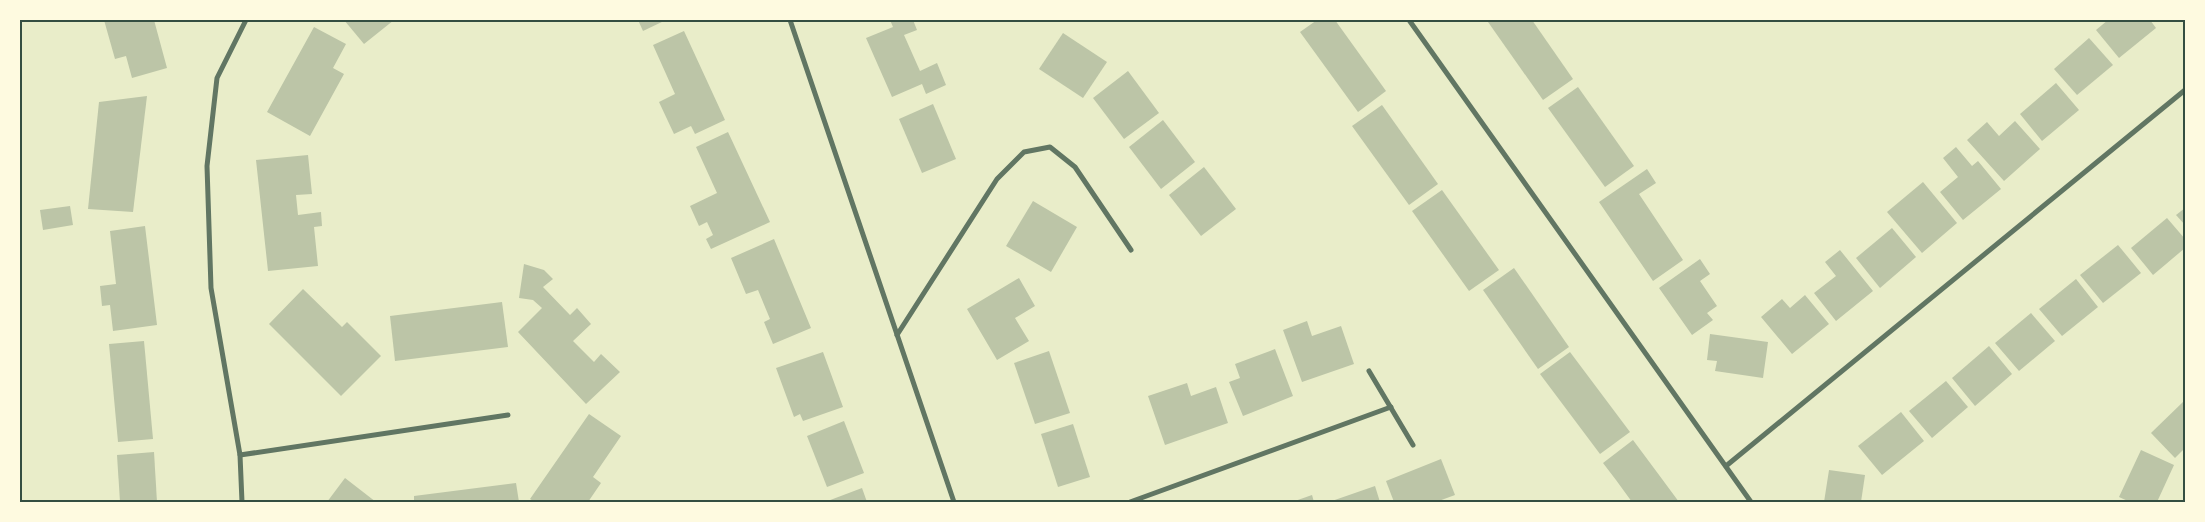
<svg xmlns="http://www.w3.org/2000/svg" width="2205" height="522" font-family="'Archivo Narrow',sans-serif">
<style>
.building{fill:#bcc5a7}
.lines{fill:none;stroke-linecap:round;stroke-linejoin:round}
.minor{stroke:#617663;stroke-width:5}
.neatline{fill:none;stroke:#344e41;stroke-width:2}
</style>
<rect width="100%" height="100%" fill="#e9edc9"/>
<g class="building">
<polygon points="104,20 154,20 167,68 132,78 126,56 115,59"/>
<polygon points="344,20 394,20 364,44"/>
<polygon points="638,20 666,20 643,31"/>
<polygon points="890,20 913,20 917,30 904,35 920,71 937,63 946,85 926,94 922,84 892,97 866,38 893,27"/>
<polygon points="1317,20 1335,20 1386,91 1358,112 1300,32"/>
<polygon points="1491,20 1532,20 1573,79 1543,100 1488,22"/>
<polygon points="2108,20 2150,20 2156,28 2119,58 2096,30"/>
<polygon points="314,27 346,44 333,68 344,74 310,136 267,112"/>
<polygon points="684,31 725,120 695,134 691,126 674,134 659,102 675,94 653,45"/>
<polygon points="1063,33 1107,62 1083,98 1039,69"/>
<polygon points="2089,38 2113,65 2077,95 2054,69"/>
<polygon points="1128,71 1159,113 1124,139 1093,98"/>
<polygon points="2056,83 2079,110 2042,141 2020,114"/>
<polygon points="1578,87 1634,166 1605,187 1548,108"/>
<polygon points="147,96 133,212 88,209 99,102"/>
<polygon points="933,104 956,159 922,173 899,119"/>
<polygon points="1382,105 1438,184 1409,205 1352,126"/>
<polygon points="1163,120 1195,162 1161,189 1129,147"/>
<polygon points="2015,121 2040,149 2004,181 1967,140 1987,122 1999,136"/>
<polygon points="728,132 770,222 711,249 706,239 713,235 707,222 699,226 690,206 717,193 696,147"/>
<polygon points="1956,147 1972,166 1978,161 2001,189 1963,220 1940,192 1958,177 1943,158"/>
<polygon points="308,155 312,194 296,195 298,215 321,212 322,226 314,227 318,266 268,271 256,160"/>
<polygon points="1204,167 1236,209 1201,236 1169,195"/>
<polygon points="1647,169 1656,183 1639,194 1683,260 1653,281 1599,202"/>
<polygon points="1923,182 1957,223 1922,253 1887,212"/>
<polygon points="1442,190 1499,270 1469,291 1412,211"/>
<polygon points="1033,201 1077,227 1051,272 1006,246"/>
<polygon points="70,206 73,225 43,230 40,210"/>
<polygon points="2185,208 2185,225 2176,215"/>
<polygon points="2167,218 2185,239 2185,248 2153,275 2131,248"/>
<polygon points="145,226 157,325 113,331 110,305 102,306 100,286 116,284 110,231"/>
<polygon points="1892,228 1916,257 1880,288 1856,258"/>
<polygon points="774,239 811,328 773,344 764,322 770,319 758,290 746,294 731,258"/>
<polygon points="2118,245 2141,273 2103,303 2080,275"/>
<polygon points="1840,250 1873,291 1836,321 1814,293 1836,276 1825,262"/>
<polygon points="1700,259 1710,274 1700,281 1717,306 1707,313 1713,320 1692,335 1659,288"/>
<polygon points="524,264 544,270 553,279 543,287 570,315 577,308 591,324 573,341 594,362 601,354 620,372 586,404 518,332 542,308 533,300 519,298"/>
<polygon points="1514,268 1569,347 1538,369 1483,290"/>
<polygon points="1019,278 1035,306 1015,318 1029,341 997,360 967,309"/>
<polygon points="2076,279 2098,307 2062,336 2039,309"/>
<polygon points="303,289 342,327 347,322 381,356 341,396 269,324"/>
<polygon points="1805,295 1829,324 1792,354 1761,317 1782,299 1790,308"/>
<polygon points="502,302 508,347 395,361 390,316"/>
<polygon points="2031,313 2055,341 2019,371 1995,343"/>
<polygon points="1307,321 1312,336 1341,326 1354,364 1302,382 1283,330"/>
<polygon points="1710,334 1768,342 1763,378 1715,371 1717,361 1707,360"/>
<polygon points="144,341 153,439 118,442 109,344"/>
<polygon points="1989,346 2012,374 1975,406 1952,378"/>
<polygon points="1275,349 1293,396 1243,416 1229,382 1240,378 1235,364"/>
<polygon points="1049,351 1070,413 1035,424 1014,363"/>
<polygon points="823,352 843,407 803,421 800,414 794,417 776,368"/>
<polygon points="1570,352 1630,432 1600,454 1540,374"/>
<polygon points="1946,381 1968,407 1932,438 1909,411"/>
<polygon points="1187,383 1191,396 1216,387 1228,423 1165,445 1148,396"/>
<polygon points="2185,400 2185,448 2175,458 2151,433"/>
<polygon points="1901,412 1924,441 1882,475 1858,446"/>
<polygon points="589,414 621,436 593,477 601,483 588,502 535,502 530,499"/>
<polygon points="844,421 864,473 827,487 807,436"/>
<polygon points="1073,424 1090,477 1058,487 1041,434"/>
<polygon points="1633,440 1662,479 1679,502 1632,502 1616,480 1603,463"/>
<polygon points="2141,450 2174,465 2157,502 2130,502 2119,497"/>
<polygon points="154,452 157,502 120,502 117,455"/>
<polygon points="1441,459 1455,495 1436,502 1394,502 1386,481"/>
<polygon points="1829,470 1865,475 1861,502 1824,502"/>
<polygon points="345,478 376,502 327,502"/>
<polygon points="516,483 519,502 414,502 414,496"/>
<polygon points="1375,486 1380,502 1329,502"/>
<polygon points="862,488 867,502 825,502"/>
<polygon points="1312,495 1314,502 1292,502"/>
</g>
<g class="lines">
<g class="minor">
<polyline points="790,20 954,502"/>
<polyline points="1409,20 1751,502"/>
<polyline points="897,335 997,179 1024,152 1050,147 1075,167 1131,250"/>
<polyline points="1369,371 1413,445"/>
<polyline points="240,455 508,415"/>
<polyline points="1726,466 2185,90"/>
<polyline points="242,502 240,455 211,288 207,166 217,78 246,20"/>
<polyline points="1130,502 1391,407"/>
</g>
</g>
<rect width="2205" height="522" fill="none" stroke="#fefae0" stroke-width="42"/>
<rect x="21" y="21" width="2163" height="480" class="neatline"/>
</svg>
